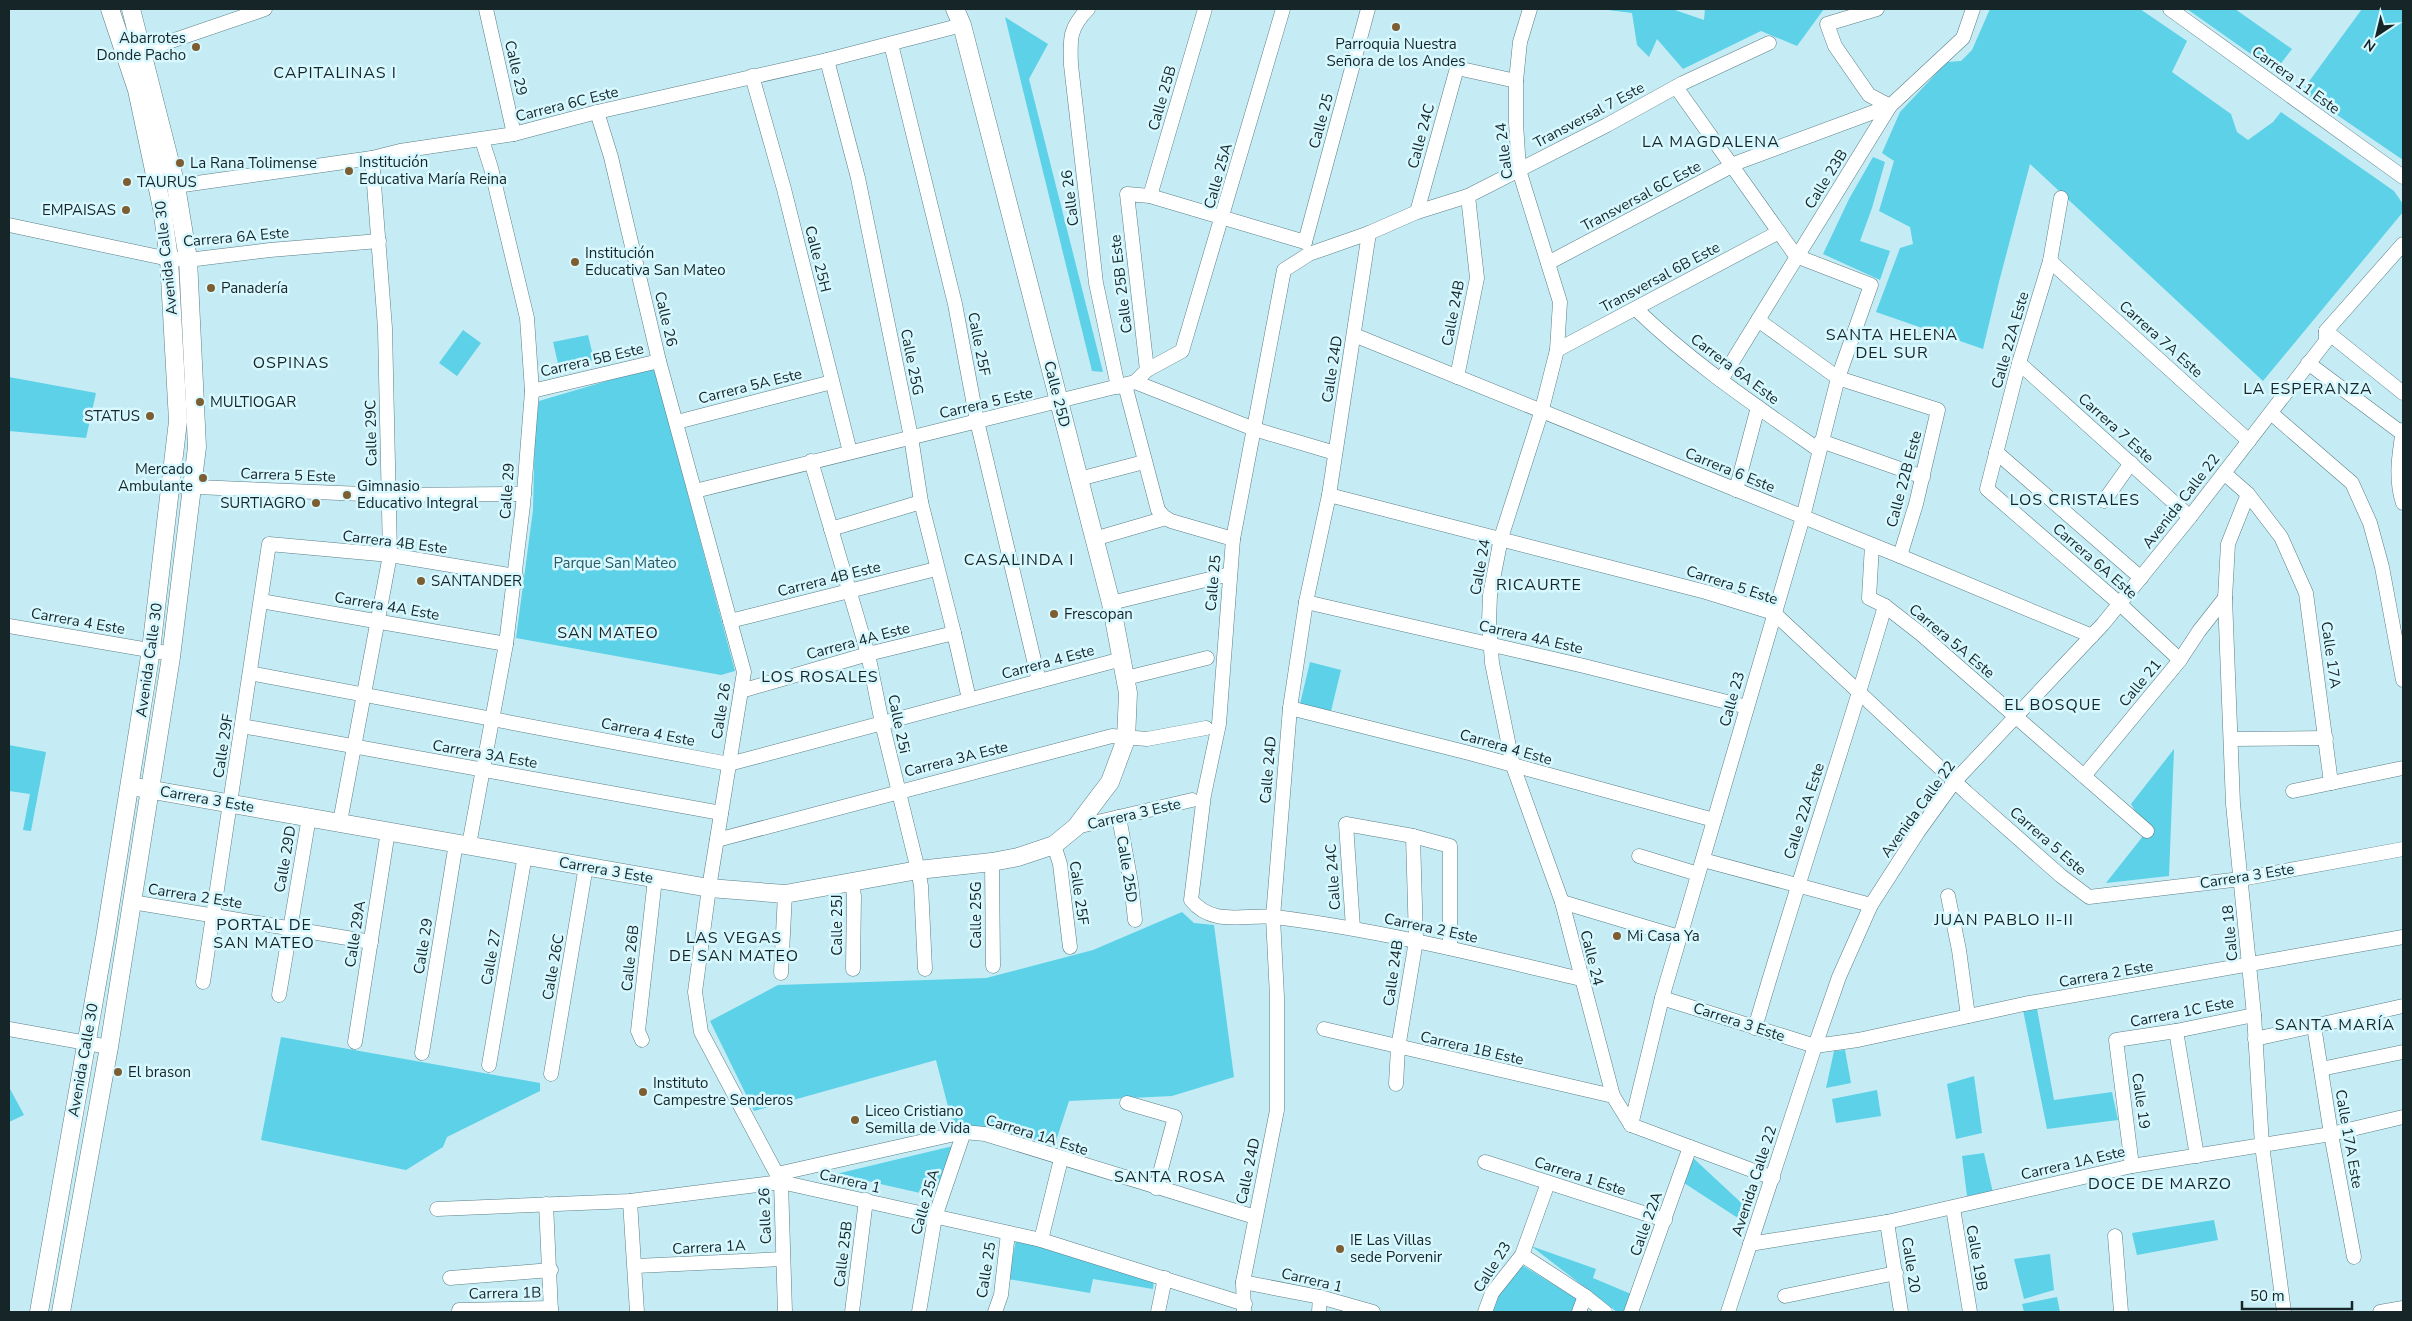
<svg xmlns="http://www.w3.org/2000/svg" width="2412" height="1321" font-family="'Nunito Sans',sans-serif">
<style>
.green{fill:#5cd1e7}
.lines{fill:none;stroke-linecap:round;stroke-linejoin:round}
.minor-casing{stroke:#5b7f87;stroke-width:15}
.major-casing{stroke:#5b7f87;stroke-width:19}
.minor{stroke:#fff;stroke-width:14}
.major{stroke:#fff;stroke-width:18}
.poi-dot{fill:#7c5e32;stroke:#d8f8ff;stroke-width:2}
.labels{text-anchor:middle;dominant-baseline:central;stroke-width:5;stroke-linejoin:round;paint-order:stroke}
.poi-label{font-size:15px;fill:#162528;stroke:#d8f8ff;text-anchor:start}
.street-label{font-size:15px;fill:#162528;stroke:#d8f8ff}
.park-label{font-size:15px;fill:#255c66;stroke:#d8f8ff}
.neighbourhood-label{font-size:16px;letter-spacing:1px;fill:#162528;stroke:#d8f8ff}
</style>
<rect width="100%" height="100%" fill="#c5ecf4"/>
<g class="green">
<polygon points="1600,9 1672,9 1704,20 1705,9 1824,9 1797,46 1761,31 1683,69 1657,39 1649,57 1637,45 1632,13"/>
<polygon points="1990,9 2140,9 2187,41 2172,72 2231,114 2237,132 2248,140 2273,122 2281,112 2394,191 2403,204 2403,212 2263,381 2030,164 1999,282 1983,349 1876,312 1900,248 1913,244 1910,227 1879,211 1894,161 1882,153 1900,112 1947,62 1961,61 1972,50"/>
<polygon points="2187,9 2235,9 2292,49 2275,71"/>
<polygon points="2362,9 2403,9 2403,160 2302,91"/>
<polygon points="1005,17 1048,44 1029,79 1103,372 1092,371"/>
<polygon points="1873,157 1885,162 1872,208 1860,241 1890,251 1880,280 1823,254 1849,199"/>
<polygon points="463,330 481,343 457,376 439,363"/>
<polygon points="588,335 594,360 559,368 553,342"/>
<polygon points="654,367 735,671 721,675 516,638 533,510 535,425 539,401"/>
<polygon points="9,377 96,393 86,438 9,431"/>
<polygon points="1310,662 1341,670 1331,711 1300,704"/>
<polygon points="9,745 46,752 31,831 23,830 30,794 9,791"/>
<polygon points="2174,749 2169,876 2106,883 2147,831 2131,804"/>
<polygon points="1182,912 1194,923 1214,925 1234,1077 1172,1096 1069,1101 1055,1144 952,1122 936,1060 754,1111 710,1021 778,985 986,978 1093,950"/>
<polygon points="2037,1009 2054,1100 2112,1092 2118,1120 2047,1129 2023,1010"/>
<polygon points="281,1037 540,1083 540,1091 447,1137 443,1147 406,1170 261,1140"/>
<polygon points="1845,1050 1851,1083 1826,1088 1834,1051"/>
<polygon points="1974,1076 1982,1133 1956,1139 1947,1084"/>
<polygon points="9,1087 24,1115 9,1122"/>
<polygon points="1877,1090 1881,1116 1836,1123 1832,1099"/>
<polygon points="953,1146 938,1197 836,1174"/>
<polygon points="1984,1153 1993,1193 1967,1196 1962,1156"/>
<polygon points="1691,1156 1749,1210 1744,1222 1681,1181"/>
<polygon points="2214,1220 2218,1240 2137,1255 2132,1233"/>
<polygon points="1016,1240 1154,1280 1153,1289 1093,1279 1090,1293 1008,1279"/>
<polygon points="1531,1246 1596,1269 1593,1278 1631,1294 1625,1312 1617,1312"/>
<polygon points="2050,1254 2054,1290 2024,1299 2014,1259"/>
<polygon points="1522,1265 1579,1300 1574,1312 1489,1312 1492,1304"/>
<polygon points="2057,1297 2060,1312 2024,1312 2022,1304"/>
</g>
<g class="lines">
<g class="minor-casing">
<g id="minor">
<polyline points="486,9 514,134"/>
<path d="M1088,9C1069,28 1070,39 1071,65L1096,283L1118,387"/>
<polyline points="1530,9 1520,42 1516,81 1516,123 1519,170 1560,302 1557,350 1541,413 1501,538 1490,595 1489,622 1492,663 1513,766 1562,902 1613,1096 1631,1125"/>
<polyline points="1877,9 1827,24 1835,46 1869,95 1890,106"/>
<polyline points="2170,9 2403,177"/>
<polyline points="891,44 955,304 977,421 1039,681"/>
<polyline points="142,51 265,9"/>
<polyline points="827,60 858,178 911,437 921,502 954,633 969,699"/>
<polyline points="752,76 784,189 850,452"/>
<polyline points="597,112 611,157 659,361 744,672 709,888 695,992 701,1032 781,1182 785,1312"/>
<polyline points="176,186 372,158 400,151 514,134 597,112 827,60 962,25"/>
<polyline points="1150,196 1205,9"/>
<polyline points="2061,198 2050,261 2019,363 1987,489 2120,604 2180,660"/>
<polyline points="1417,212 1457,68 1516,81"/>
<polyline points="9,225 169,259 196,259 270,250 379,241"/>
<polyline points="1305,242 1368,9"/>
<polyline points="2050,261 2249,441"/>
<polyline points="1548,263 1739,162 1890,106"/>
<path d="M1636,309C1692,363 1756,406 1819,450"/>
<polyline points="1758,320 1838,378 1938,410 1916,504 1900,556"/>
<polyline points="2326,331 2403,393"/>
<polyline points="1354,335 1900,556 2092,636"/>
<polyline points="1557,350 1779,232"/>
<polyline points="2019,363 2190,517"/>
<polyline points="2308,363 2403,434"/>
<polyline points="1147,370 1127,194 1150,196 1305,242"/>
<polyline points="1457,377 1477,278 1468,196"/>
<polyline points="1721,380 1890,106 1963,38 1973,9"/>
<polyline points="1135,382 1147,370 1182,351 1283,9"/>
<polyline points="1125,385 1158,510 1164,517 1171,521 1233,539"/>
<polyline points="532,391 659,361"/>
<polyline points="2271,413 2352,483 2370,523 2382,567 2403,680"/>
<polyline points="677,422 832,382"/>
<path d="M2403,430C2399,455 2395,479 2403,503"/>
<polyline points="1821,441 1923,477"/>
<polyline points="1996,452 2141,578"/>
<polyline points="811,461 868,654 882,723 918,870 921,886 925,969"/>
<polyline points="2224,473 2248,494 2281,537 2306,593 2331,783"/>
<polyline points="1079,479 1144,462"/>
<polyline points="172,486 388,495 524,494"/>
<polyline points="1736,490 1758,407"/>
<polyline points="695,491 1135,382 1254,429 1335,453"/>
<polyline points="2248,494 2228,544 2225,598 2233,804 2254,1015 2262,1145 2284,1312"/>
<polyline points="1329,495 1706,592 1774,613 1966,792 2061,876 2089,897 2241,879 2403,849"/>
<polyline points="2104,501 2131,463"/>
<polyline points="831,529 921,502"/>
<polyline points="1094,539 1166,518"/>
<polyline points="1872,545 1869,598 1885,606 1921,634 2147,831"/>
<polyline points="261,601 506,644"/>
<polyline points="1306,602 1584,666 1747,707"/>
<polyline points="1111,603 1230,574"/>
<polyline points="730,621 936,569"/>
<polyline points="9,626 172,654"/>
<polyline points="250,673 729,764 1122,659"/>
<polyline points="1126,678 1207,658"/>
<polyline points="741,691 868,654 954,633"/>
<polyline points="1290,708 1469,753 1714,820"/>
<polyline points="242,726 721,813"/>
<polyline points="2231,739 2326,738"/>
<polyline points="2084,776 2180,660 2199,631 2225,598"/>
<polyline points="2293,791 2403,768"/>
<polyline points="1119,817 1131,883 1135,920"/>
<polyline points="340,822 390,555 385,328 372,158"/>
<polyline points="1076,827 1192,800"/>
<polyline points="717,840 1112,736 1147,739 1206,728"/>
<polyline points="469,845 506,644 523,505 532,391 527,318 491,168 482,140"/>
<polyline points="1054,845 1060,864 1070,947"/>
<polyline points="1639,856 1698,874"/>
<polyline points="1703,860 1871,905"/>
<polyline points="992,862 993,966"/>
<polyline points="852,882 854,896 853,969"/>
<polyline points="1948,896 1959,950 1968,1016"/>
<polyline points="132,902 371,942"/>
<polyline points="1562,902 1679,937"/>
<polyline points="1353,928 1346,824 1413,836 1450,846 1450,948"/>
<polyline points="781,973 785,894"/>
<path d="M1581,979C1480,955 1379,930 1275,917C1244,914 1213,927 1191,900L1204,795L1219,724L1233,539L1284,270L1309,254L1369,233L1417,212L1468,196L1607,125L1683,83L1769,43"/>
<polyline points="203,982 269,544 390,555 516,576"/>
<polyline points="279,995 309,817"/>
<polyline points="1662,998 1815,1046 1858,1040 2024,1004 2403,937"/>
<polyline points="2314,1026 2331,1134 2354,1257"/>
<path d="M1755,1028C1796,886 1844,747 1885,606"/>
<polyline points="9,1029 109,1047"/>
<polyline points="1324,1029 1613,1096"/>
<polyline points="2176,1031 2197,1156"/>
<polyline points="2255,1039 2403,1006"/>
<polyline points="642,1040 638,1031 655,879"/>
<polyline points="355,1042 388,831"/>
<polyline points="422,1053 456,843"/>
<polyline points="489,1065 525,855"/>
<polyline points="2321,1069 2403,1052"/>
<polyline points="551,1074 586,866"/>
<polyline points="1396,1084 1398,1048 1416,941 1413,836"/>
<polyline points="1127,1103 1175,1117 1156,1188"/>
<polyline points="1631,1125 1662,998 1803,517 1838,378 1871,285 1796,256 1676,87"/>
<polyline points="1631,1125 1773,1178"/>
<polyline points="1485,1162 1665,1220"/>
<polyline points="2132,1166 2116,1040 2176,1031 2254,1015"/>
<polyline points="777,1174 964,1132 985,1134 1255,1217"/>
<polyline points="630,1201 637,1312"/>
<polyline points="546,1204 551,1312"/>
<polyline points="1953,1208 1970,1312"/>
<polyline points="437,1209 630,1201 781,1182 1041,1240 1245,1304"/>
<polyline points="1887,1222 1901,1312"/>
<polyline points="2115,1236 2121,1312"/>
<polyline points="1041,1240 1061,1159"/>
<polyline points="1750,1244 1887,1222 2132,1166 2331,1134 2403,1117"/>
<polyline points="1522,1255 1585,1296 1605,1312"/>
<polyline points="636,1266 783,1259"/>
<polyline points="450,1278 551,1270"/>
<polyline points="1243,1282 1320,1297 1373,1312"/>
<polyline points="1785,1296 1896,1273"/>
<polyline points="459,1310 551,1308"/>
<polyline points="852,1312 866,1200"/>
<polyline points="919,1312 935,1217 964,1132"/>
<polyline points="995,1312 1001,1295 1008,1233"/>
<polyline points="1158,1312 1165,1278"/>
<polyline points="1244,1312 1243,1282 1277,1110 1277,997 1273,917 1290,708 1306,602 1329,495 1369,233"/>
<polyline points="1319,1312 1320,1297"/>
<polyline points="1485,1312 1492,1293 1522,1255 1548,1183"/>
<polyline points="1579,1312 1585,1296"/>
<polyline points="1631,1312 1690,1147"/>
<polyline points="1728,1312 1815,1046 1839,977 1871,905 1918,832 1954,782 2103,624 2190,517 2326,341 2326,331 2403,244"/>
<polyline points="2380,1312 2403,1308"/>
</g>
</g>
<g class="major-casing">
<g id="major">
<polyline points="130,786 709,888 785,894 918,870 992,862 1018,857 1054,845 1076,827 1110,782 1126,739 1128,693 1111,603 962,25 955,9"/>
<polyline points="39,1312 105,938 151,650 178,421 169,259 162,208 137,90 110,9"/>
<polyline points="61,1312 109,1047 171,657 197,447 188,259 176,186 131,9"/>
</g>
</g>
<use href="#minor" class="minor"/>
<use href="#major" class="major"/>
</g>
<g class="poi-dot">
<circle cx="1396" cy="27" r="5"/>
<circle cx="196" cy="47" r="5"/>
<circle cx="180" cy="163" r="5"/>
<circle cx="349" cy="171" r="5"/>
<circle cx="127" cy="182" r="5"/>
<circle cx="126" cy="210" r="5"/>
<circle cx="575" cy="262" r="5"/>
<circle cx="211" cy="288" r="5"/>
<circle cx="200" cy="402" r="5"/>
<circle cx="150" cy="416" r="5"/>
<circle cx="203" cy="478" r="5"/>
<circle cx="347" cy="495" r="5"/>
<circle cx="316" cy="503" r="5"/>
<circle cx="421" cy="581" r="5"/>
<circle cx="1054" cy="614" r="5"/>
<circle cx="1617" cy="936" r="5"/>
<circle cx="118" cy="1072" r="5"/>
<circle cx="643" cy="1092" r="5"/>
<circle cx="855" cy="1120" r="5"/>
<circle cx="1340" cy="1249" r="5"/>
</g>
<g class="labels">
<g class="poi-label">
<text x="186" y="38" text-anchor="end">Abarrotes<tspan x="186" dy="17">Donde Pacho</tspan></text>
<text x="1396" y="44" text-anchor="middle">Parroquia Nuestra<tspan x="1396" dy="17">Señora de los Andes</tspan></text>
<text x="359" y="162">Institución<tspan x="359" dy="17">Educativa María Reina</tspan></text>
<text x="190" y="163">La Rana Tolimense</text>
<text x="137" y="182">TAURUS</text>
<text x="116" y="210" text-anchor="end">EMPAISAS</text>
<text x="585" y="253">Institución<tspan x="585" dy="17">Educativa San Mateo</tspan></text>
<text x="221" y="288">Panadería</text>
<text x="210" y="402">MULTIOGAR</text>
<text x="140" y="416" text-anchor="end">STATUS</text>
<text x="193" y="469" text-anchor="end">Mercado<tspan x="193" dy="17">Ambulante</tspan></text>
<text x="357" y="486">Gimnasio<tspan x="357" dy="17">Educativo Integral</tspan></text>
<text x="306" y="503" text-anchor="end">SURTIAGRO</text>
<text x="431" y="581">SANTANDER</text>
<text x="1064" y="614">Frescopan</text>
<text x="1627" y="936">Mi Casa Ya</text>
<text x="128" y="1072">El brason</text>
<text x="653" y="1083">Instituto<tspan x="653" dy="17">Campestre Senderos</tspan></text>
<text x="865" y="1111">Liceo Cristiano<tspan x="865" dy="17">Semilla de Vida</tspan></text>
<text x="1350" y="1240">IE Las Villas<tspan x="1350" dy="17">sede Porvenir</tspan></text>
</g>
<g class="street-label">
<text transform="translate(516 68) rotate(77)">Calle 29</text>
<text transform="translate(2296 80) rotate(36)">Carrera 11 Este</text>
<text transform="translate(1162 98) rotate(-74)">Calle 25B</text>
<text transform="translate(567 104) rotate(-14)">Carrera 6C Este</text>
<text transform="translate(1589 115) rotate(-28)">Transversal 7 Este</text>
<text transform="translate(1321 121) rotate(-75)">Calle 25</text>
<text transform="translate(1421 136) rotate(-75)">Calle 24C</text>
<text transform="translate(1504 151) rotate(-97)">Calle 24</text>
<text transform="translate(1218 176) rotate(-74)">Calle 25A</text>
<text transform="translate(1826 179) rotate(-58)">Calle 23B</text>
<text transform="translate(1641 196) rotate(-28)">Transversal 6C Este</text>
<text transform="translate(1070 198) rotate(-97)">Calle 26</text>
<text transform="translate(236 237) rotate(-5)">Carrera 6A Este</text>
<text transform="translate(166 258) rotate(-96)">Avenida Calle 30</text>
<text transform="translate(818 259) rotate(76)">Calle 25H</text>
<text transform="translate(1660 277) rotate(-28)">Transversal 6B Este</text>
<text transform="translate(1121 284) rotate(-97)">Calle 25B Este</text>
<text transform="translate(1453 313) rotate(-79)">Calle 24B</text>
<text transform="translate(666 319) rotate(77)">Calle 26</text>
<text transform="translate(2161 339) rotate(42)">Carrera 7A Este</text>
<text transform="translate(2010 340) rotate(-74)">Calle 22A Este</text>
<text transform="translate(979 344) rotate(79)">Calle 25F</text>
<text transform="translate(592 360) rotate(-13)">Carrera 5B Este</text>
<text transform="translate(912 362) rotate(79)">Calle 25G</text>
<text transform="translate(1332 369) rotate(-81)">Calle 24D</text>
<text transform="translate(1735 369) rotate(37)">Carrera 6A Este</text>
<text transform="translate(750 386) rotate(-14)">Carrera 5A Este</text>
<text transform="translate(1057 394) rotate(76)">Calle 25D</text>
<text transform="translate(986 403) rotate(-13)">Carrera 5 Este</text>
<text transform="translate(2116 428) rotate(42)">Carrera 7 Este</text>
<text transform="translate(371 433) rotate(-91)">Calle 29C</text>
<text transform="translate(1730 470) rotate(22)">Carrera 6 Este</text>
<text transform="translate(288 475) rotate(2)">Carrera 5 Este</text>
<text transform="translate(1904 479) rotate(-75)">Calle 22B Este</text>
<text transform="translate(507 491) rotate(-86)">Calle 29</text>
<text transform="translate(2181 501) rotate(-52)">Avenida Calle 22</text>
<text transform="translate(395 542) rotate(7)">Carrera 4B Este</text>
<text transform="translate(2095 561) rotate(41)">Carrera 6A Este</text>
<text transform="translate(1480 567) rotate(-80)">Calle 24</text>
<text transform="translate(829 579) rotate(-14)">Carrera 4B Este</text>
<text transform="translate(1213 583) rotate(-85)">Calle 25</text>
<text transform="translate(1732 585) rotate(18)">Carrera 5 Este</text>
<text transform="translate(387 606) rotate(10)">Carrera 4A Este</text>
<text transform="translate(78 621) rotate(10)">Carrera 4 Este</text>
<text transform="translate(1531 637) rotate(13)">Carrera 4A Este</text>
<text transform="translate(858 641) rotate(-15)">Carrera 4A Este</text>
<text transform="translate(1952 641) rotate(40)">Carrera 5A Este</text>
<text transform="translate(2331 655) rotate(82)">Calle 17A</text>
<text transform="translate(149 660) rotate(-82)">Avenida Calle 30</text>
<text transform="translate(1048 662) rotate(-15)">Carrera 4 Este</text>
<text transform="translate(2140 683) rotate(-50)">Calle 21</text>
<text transform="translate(1732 699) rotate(-74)">Calle 23</text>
<text transform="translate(721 711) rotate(-81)">Calle 26</text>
<text transform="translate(899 724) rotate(78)">Calle 25i</text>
<text transform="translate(648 732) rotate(11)">Carrera 4 Este</text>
<text transform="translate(223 746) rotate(-81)">Calle 29F</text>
<text transform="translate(1506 747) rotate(16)">Carrera 4 Este</text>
<text transform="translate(485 754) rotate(10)">Carrera 3A Este</text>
<text transform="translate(956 759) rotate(-14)">Carrera 3A Este</text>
<text transform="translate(1268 770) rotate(-85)">Calle 24D</text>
<text transform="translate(207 799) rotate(10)">Carrera 3 Este</text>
<text transform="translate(1918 809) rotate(-54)">Avenida Calle 22</text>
<text transform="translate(1804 811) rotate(-72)">Calle 22A Este</text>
<text transform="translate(1134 814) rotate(-13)">Carrera 3 Este</text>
<text transform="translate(2048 841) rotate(41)">Carrera 5 Este</text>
<text transform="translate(285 859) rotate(-80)">Calle 29D</text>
<text transform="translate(1127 869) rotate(81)">Calle 25D</text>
<text transform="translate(606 870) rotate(10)">Carrera 3 Este</text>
<text transform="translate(2247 876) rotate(-9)">Carrera 3 Este</text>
<text transform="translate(1333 877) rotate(-94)">Calle 24C</text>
<text transform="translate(1079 893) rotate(82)">Calle 25F</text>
<text transform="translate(195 896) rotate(9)">Carrera 2 Este</text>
<text transform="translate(976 915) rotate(-90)">Calle 25G</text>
<text transform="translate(837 925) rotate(-90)">Calle 25J</text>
<text transform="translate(1431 928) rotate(12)">Carrera 2 Este</text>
<text transform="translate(2230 933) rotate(-95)">Calle 18</text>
<text transform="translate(355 934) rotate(-81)">Calle 29A</text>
<text transform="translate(423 946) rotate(-81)">Calle 29</text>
<text transform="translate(491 957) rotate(-80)">Calle 27</text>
<text transform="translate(630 958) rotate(-84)">Calle 26B</text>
<text transform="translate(1592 958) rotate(76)">Calle 24</text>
<text transform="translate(553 967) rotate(-80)">Calle 26C</text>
<text transform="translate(1393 973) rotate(-82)">Calle 24B</text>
<text transform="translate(2106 974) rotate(-10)">Carrera 2 Este</text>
<text transform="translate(2182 1012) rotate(-11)">Carrera 1C Este</text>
<text transform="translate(1739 1022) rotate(18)">Carrera 3 Este</text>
<text transform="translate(1472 1048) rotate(13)">Carrera 1B Este</text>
<text transform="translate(83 1060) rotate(-80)">Avenida Calle 30</text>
<text transform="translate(2141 1101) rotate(82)">Calle 19</text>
<text transform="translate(1037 1135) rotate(17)">Carrera 1A Este</text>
<text transform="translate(2349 1139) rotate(80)">Calle 17A Este</text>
<text transform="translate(2073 1163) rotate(-13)">Carrera 1A Este</text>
<text transform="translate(1248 1171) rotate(-78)">Calle 24D</text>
<text transform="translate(1580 1176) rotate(18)">Carrera 1 Este</text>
<text transform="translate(850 1181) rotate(13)">Carrera 1</text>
<text transform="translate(1754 1181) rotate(-72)">Avenida Calle 22</text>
<text transform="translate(925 1202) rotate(-74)">Calle 25A</text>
<text transform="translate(765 1216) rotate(-92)">Calle 26</text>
<text transform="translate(1646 1224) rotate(-70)">Calle 22A</text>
<text transform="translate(709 1247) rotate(-3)">Carrera 1A</text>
<text transform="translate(843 1254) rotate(-83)">Calle 25B</text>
<text transform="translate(1977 1258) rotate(80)">Calle 19B</text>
<text transform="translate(1911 1265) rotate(81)">Calle 20</text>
<text transform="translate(1492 1267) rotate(-58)">Calle 23</text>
<text transform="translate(986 1270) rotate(-81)">Calle 25</text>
<text transform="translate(1312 1280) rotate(13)">Carrera 1</text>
<text transform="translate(505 1293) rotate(-1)">Carrera 1B</text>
</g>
<g class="park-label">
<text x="615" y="563">Parque San Mateo</text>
</g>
<g class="neighbourhood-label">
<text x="335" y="73">CAPITALINAS I</text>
<text x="1711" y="142">LA MAGDALENA</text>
<text x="1892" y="335">SANTA HELENA<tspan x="1892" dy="18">DEL SUR</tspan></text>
<text x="291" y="363">OSPINAS</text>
<text x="2308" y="389">LA ESPERANZA</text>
<text x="2075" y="500">LOS CRISTALES</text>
<text x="1019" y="560">CASALINDA I</text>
<text x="1539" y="585">RICAURTE</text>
<text x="608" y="633">SAN MATEO</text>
<text x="820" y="677">LOS ROSALES</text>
<text x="2053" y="705">EL BOSQUE</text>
<text x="2004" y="920">JUAN PABLO II-II</text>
<text x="264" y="925">PORTAL DE<tspan x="264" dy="18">SAN MATEO</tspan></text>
<text x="734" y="938">LAS VEGAS<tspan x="734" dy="18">DE SAN MATEO</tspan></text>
<text x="2335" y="1025">SANTA MARÍA</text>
<text x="1170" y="1177">SANTA ROSA</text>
<text x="2160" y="1184">DOCE DE MARZO</text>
</g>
</g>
<rect width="2412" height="1321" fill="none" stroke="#162528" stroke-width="20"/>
<g transform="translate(2377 35) rotate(215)" stroke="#d8f8ff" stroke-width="4" paint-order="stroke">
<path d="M0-4L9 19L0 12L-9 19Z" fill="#162528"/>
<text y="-8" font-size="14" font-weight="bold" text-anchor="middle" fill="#162528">N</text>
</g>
<path d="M2242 1301v8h110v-8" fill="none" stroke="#162528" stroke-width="2.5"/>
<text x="2250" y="1301" font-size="15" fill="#162528" stroke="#d8f8ff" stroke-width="4" paint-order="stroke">50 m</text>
</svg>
